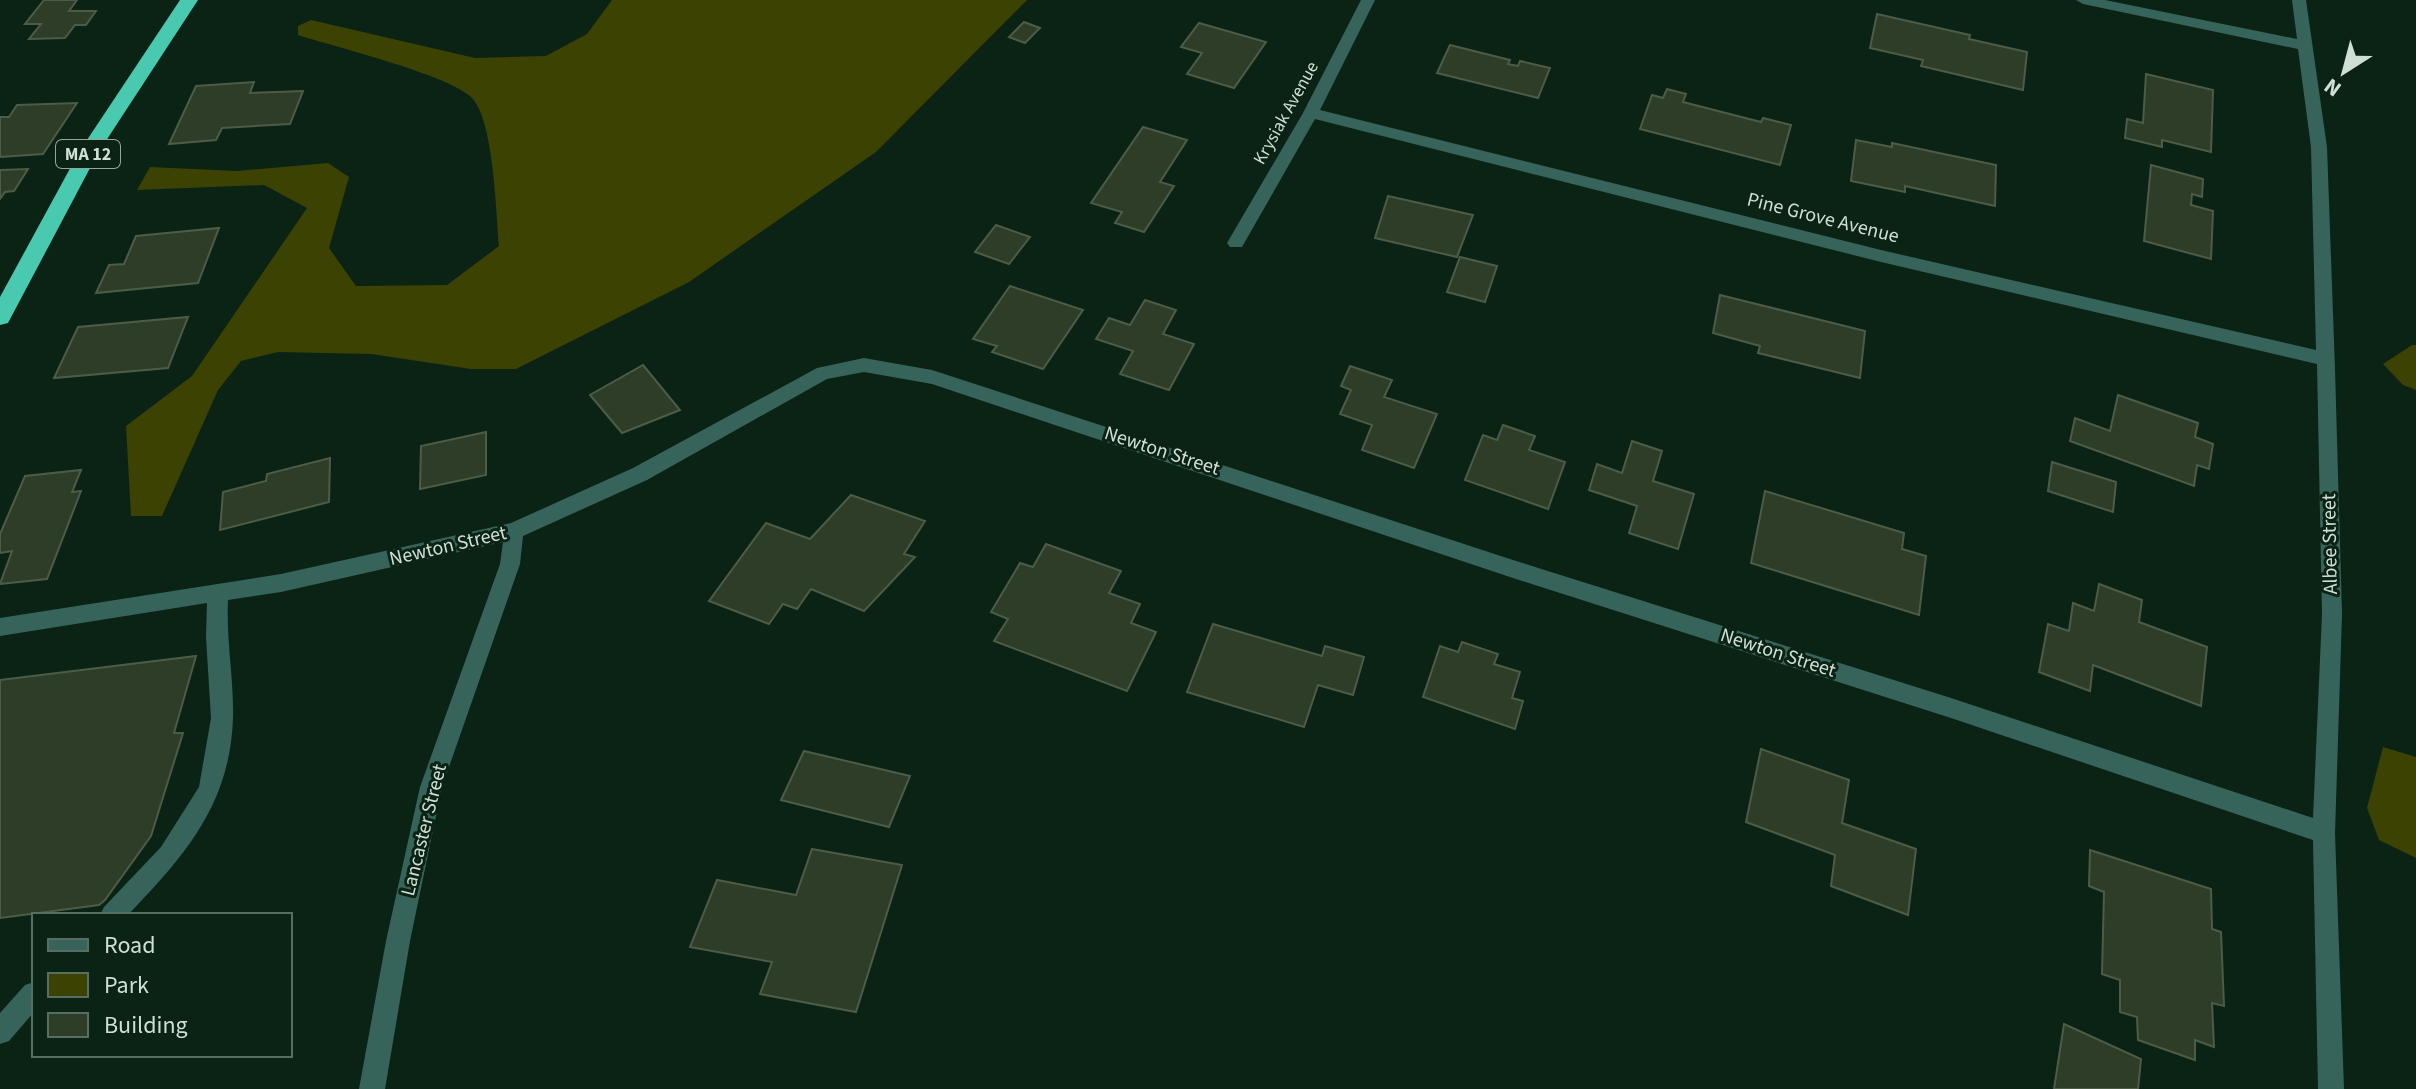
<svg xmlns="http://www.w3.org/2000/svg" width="2416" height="1089" font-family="'Source Sans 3',sans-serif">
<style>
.green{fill:#3b4202}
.building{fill:#2e3d28;stroke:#4d5c46;stroke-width:2}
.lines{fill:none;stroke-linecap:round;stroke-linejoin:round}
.minor{fill:#37645a;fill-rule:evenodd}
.highway{fill:#49c9af;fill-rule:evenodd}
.labels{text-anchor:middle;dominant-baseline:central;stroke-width:6;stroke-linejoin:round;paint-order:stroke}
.far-street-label{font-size:18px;fill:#d0dfd5;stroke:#0a2315}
.shield{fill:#0a2315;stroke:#95a79b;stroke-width:2}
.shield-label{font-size:18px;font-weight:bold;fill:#d0dfd5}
.street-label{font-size:20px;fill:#d0dfd5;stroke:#0a2315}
</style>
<rect width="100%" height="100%" fill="#0a2315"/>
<g class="green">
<path d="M612,0H1027L876,152L689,282L516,369H471L371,354L278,352L241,361L218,390L162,516H131L126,426L192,376L307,208L264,185L137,190L150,167L237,171L328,163L349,177L329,248L356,286L447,285L499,246C496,213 494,119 471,97C446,74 335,47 298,35V26L311,20L475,58L546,56L587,34Z"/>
<polygon points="2412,345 2416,345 2416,390 2403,385 2383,364"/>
<polygon points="2383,747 2416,757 2416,858 2379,840 2367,808"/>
</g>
<g class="building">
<polygon points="44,0 77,0 69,11 96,11 86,25 75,25 65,38 29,39 41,24 25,24"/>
<polygon points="1877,14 1970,35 1969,39 2027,52 2023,90 1921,66 1923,60 1870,48"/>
<polygon points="1024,22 1040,28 1025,43 1009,37"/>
<polygon points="1199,23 1266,42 1234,88 1187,74 1202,53 1181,47"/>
<polygon points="1450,45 1510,60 1508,64 1518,66 1520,61 1550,68 1538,98 1437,73"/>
<polygon points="2146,74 2213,90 2211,152 2162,140 2162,147 2125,138 2127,119 2143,123"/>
<polygon points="254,82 250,93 303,91 290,124 222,128 216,140 169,144 196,86"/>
<polygon points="1667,89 1686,94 1683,102 1761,122 1763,118 1791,125 1780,165 1640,129 1652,95 1663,98"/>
<polygon points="77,103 43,154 0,157 0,117 9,117 17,105"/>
<polygon points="1143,127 1187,140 1160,182 1174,186 1144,232 1115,223 1122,212 1091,203"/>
<polygon points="1856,140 1892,147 1892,143 1996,165 1995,206 1905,186 1905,192 1851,181"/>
<polygon points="2151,165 2203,179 2202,197 2192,194 2191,205 2213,211 2211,259 2144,241"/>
<polygon points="28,169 14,191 5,192 0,199 0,170"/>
<polygon points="1388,196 1473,215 1457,257 1375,238"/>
<polygon points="996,225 1030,237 1009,264 975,252"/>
<polygon points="219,228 198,283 96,293 109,265 124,264 136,236"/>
<polygon points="1460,257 1497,266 1485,302 1447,292"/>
<polygon points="1010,286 1083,310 1043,369 992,352 997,346 973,339"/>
<polygon points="1720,295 1865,331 1860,378 1758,353 1760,346 1713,333"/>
<polygon points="1145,300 1176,310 1163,334 1194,344 1169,390 1120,374 1133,351 1096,339 1109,318 1130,325"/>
<polygon points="188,317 168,368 54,378 78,327"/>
<polygon points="643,365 680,410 622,433 590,395"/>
<polygon points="1350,366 1392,380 1384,397 1437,414 1414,468 1362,450 1372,425 1340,414 1351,390 1341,386"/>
<polygon points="2118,395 2198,423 2195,437 2213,444 2209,469 2197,465 2194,486 2070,441 2075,418 2110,431"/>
<polygon points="1503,425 1535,436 1529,450 1565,462 1548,509 1465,480 1483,435 1497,440"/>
<polygon points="486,432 486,475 420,489 421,446"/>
<polygon points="1632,441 1662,451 1653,481 1694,494 1678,549 1629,533 1637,506 1589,490 1597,464 1622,473"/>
<polygon points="330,458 329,502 220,530 223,492 266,481 267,474"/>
<polygon points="2052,462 2116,482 2113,512 2048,491"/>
<polygon points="81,470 72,492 81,491 47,579 0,584 12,551 0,553 0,534 25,476"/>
<polygon points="1765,491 1904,533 1902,549 1926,556 1919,615 1751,563"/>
<polygon points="851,495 925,521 904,554 915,557 864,611 811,589 797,609 783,604 769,624 709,601 766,523 810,539"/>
<polygon points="1046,544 1121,571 1109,593 1140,604 1131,623 1156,632 1127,691 994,641 1008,619 991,612 1020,563 1033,567"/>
<polygon points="2099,584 2142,600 2139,622 2207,647 2201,706 2093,665 2090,691 2039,672 2048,624 2069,631 2073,603 2094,611"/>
<polygon points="1213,624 1322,656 1325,646 1364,657 1353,695 1318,685 1304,727 1187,692"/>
<polygon points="1462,642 1498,654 1494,664 1520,672 1512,698 1523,701 1515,729 1423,697 1440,646 1458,652"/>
<polygon points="196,656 174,733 183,733 151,836 105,900 99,905 0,918 0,680"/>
<polygon points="1761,749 1849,780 1842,823 1916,849 1908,915 1831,886 1835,855 1746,822"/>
<polygon points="804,751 910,776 889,827 781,800"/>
<polygon points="812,849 902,865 856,1012 760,994 772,962 690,947 717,880 796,895"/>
<polygon points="2090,850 2211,889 2212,929 2221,932 2224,1006 2212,1003 2214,1047 2195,1040 2195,1060 2138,1040 2137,1017 2120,1012 2120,980 2102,974 2104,892 2089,886"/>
<polygon points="2064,1024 2141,1059 2138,1089 2054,1089"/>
</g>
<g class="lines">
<g class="minor">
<path d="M1361,0H1375L1320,110L1881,250L2316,350L2311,147L2298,49L2083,4L2076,0H2105L2297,39L2292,0H2306L2327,147L2335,369L2342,614L2335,833L2344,1089H2318L2313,840L1951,718L1513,578L932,384L864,372L827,379L647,480L523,536L520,564L442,787L410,941L385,1089H359L386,941L420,787L500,564L503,542L281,592L228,600C226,640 234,679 233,718C230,805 185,855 128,915H100L104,907L161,847L199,787L211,718L206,637L207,603L0,636V618L281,574L511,523L633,468L817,368L864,358L932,370L1513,560L1951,698L2313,818L2322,614L2317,364L1881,262L1315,119L1242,247H1230L1227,243L1303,113Z"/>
<polygon points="34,982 34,1012 9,1041 0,1044 0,1013 25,985"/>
</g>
<polygon class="highway" points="180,0 198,0 98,153 8,323 0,325 0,297 79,152"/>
</g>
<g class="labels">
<g class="far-street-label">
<text transform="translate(1286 113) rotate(-61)">Krysiak Avenue</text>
</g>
<rect class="shield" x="56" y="140" width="64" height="28" rx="6"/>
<g class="shield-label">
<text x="88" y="154">MA 12</text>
</g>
<g class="street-label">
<text transform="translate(1823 218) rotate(14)">Pine Grove Avenue</text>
<text transform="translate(1162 451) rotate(18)">Newton Street</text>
<text transform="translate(2330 544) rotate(-91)">Albee Street</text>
<text transform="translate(448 546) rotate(-13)">Newton Street</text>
<text transform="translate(1778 653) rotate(18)">Newton Street</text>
<text transform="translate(424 830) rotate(-76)">Lancaster Street</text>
</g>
</g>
<rect x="32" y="913" width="260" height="144" fill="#0a2315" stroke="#596e62" stroke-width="2"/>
<rect x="48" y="939" width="40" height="12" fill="#37645a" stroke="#596e62" stroke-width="2"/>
<text x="104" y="953" font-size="24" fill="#d0dfd5">Road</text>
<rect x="48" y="973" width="40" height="24" fill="#3b4202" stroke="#596e62" stroke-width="2"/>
<text x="104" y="993" font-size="24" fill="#d0dfd5">Park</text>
<rect x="48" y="1013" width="40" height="24" fill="#2e3d28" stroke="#596e62" stroke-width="2"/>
<text x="104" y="1033" font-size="24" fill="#d0dfd5">Building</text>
<g transform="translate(2344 72) rotate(216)" stroke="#0a2315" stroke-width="6" paint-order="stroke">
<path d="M0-6L14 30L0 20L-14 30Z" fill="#d0dfd5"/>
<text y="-12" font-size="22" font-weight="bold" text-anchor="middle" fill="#d0dfd5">N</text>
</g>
</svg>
